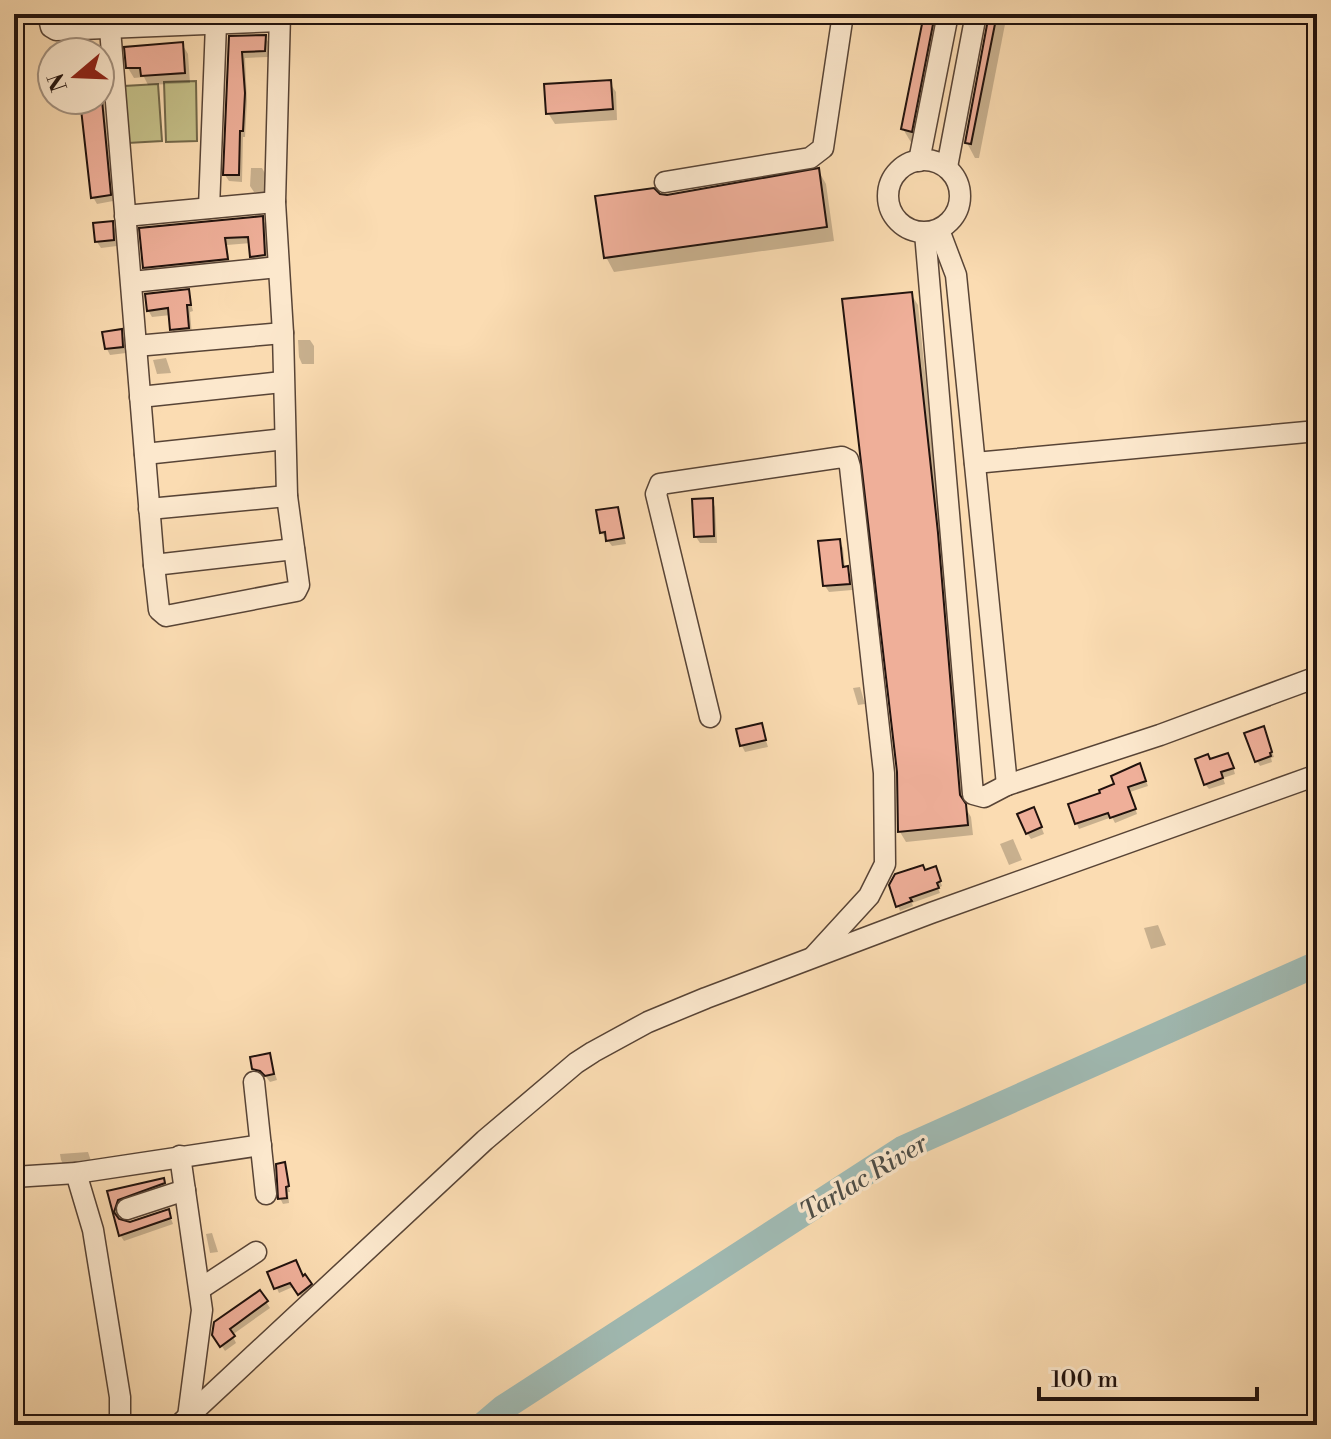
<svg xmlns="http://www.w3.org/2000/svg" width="1331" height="1439" font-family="'Libre Bodoni',serif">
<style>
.green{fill:#c4bf88;stroke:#72684a;stroke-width:2}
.shadow{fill:#0003}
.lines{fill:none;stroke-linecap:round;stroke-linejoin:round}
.river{stroke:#a0bab3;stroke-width:26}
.building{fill:#efaf99;stroke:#21120d;stroke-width:2}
.minor-casing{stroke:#584436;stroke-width:23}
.minor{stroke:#fce8cd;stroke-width:20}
.labels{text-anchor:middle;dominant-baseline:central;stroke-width:7;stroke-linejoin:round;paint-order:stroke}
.water-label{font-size:26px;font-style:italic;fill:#4d4d47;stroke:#fce8cd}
</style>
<rect width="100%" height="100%" fill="#fbdcb2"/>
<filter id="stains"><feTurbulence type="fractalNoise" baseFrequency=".0025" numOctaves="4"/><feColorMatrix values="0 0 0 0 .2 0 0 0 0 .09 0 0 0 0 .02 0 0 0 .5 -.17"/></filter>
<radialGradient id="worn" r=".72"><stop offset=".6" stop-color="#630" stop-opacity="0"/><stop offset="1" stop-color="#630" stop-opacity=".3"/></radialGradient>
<g class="green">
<polygon points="196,81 197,141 166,142 164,82"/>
<polygon points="158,84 162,141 128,143 124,86"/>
</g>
<g class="shadow">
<polygon points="63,14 273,14 68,23"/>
<polygon points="926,14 951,14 919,145 912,144 903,129"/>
<polygon points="990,14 1007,14 979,158 975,158 967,143"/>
<polygon points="265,37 269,43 268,57 245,58 247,101 245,137 243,137 242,182 229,181 225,175 230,38"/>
<polygon points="182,44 188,54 190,83 148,85 144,77 134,78 128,68"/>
<polygon points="100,57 113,201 97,204 93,197 83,100 100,100"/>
<polygon points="609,82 616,92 617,120 555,124 548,113"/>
<polygon points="251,168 262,168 266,175 265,193 254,192 250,186"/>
<polygon points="818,170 826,184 834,241 614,272 606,257 659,196 667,197"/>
<polygon points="262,218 266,225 268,262 256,263 252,256 251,243 227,245 230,266 148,274 145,267"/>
<polygon points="112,223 115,229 117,246 101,248 97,242 95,225"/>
<polygon points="188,291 193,311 190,312 192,335 176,336 172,329 171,315 152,317 148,310"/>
<polygon points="911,294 918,305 943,546 965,807 971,817 973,835 906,842 900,832"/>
<polygon points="121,332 124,338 126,353 110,355 107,349"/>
<polygon points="298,340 310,340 314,346 314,364 302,364 299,357"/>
<polygon points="166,358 171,373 157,374 153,360"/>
<polygon points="712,500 715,507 717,543 700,543 696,537"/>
<polygon points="617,509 626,544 612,546 602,533"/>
<polygon points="839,541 843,548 845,568 851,575 852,590 829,592 825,586"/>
<polygon points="860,687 865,704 858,705 853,688"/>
<polygon points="761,725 768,747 745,752 742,746"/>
<polygon points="1266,734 1274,757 1271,758 1272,762 1260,766 1257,761"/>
<polygon points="1231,760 1235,774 1223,778 1225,784 1209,789 1205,784 1210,761"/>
<polygon points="1142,770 1148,786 1130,792 1137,814 1115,823 1112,817 1079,829 1070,806 1102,794"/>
<polygon points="1037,816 1044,834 1031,839 1027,833"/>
<polygon points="1013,839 1022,860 1009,865 1000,844"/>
<polygon points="925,872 937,873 942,886 938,888 940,893 912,903 913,906 900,911 898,906"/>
<polygon points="1158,925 1166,945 1151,949 1144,928"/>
<polygon points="269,1055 277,1080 270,1082 266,1077 258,1076 254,1068"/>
<polygon points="88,1152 92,1164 65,1167 61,1160 60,1154"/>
<polygon points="284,1165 290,1192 288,1192 289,1203 283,1204 280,1198"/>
<polygon points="162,1180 166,1186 121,1206 117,1221 109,1192"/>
<polygon points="168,1211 173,1224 124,1241 120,1235 130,1224"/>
<polygon points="212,1233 218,1252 210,1253 206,1234"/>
<polygon points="270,1273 305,1277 313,1289 302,1298 295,1286 279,1293"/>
<polygon points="260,1293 270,1308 232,1335 236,1343 225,1351 214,1334"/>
</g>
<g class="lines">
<polyline class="river" points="483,1425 503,1408 904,1148 1317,964"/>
</g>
<g class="building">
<polygon points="924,14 935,14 912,132 901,129"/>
<polygon points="989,14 997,14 971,144 965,143"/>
<polygon points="266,35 265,51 242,52 245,93 243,131 240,131 239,175 223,175 229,36"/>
<polygon points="183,42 185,73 141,76 140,68 126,68 124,47"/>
<polygon points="611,80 613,109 546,114 544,84"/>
<polygon points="80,100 102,100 111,195 91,198"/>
<polygon points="819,168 827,227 604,258 595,196 654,188 660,194 667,195"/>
<polygon points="263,216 265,255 250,257 248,237 225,238 228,259 143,268 139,228"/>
<polygon points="113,221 114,240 95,242 93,223"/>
<polygon points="189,289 191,305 187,305 189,328 170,330 168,308 147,311 145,294"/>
<polygon points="912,292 938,533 960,795 966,804 968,825 898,832 897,772 842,299"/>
<polygon points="122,329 123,347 105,349 102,332"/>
<polygon points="713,498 714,536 694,537 692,499"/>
<polygon points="618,507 624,538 606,541 605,532 600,533 596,510"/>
<polygon points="840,539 843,567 848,566 850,584 823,586 818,541"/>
<polygon points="762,723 766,740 740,746 736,729"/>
<polygon points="1264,726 1272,752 1270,753 1271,756 1255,762 1244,733"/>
<polygon points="1228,753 1234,768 1221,772 1223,778 1204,785 1195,759 1208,754 1210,759"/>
<polygon points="1140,763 1146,781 1128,787 1136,809 1110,818 1108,813 1075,824 1068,804 1100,793 1099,790 1114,784 1111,776"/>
<polygon points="1034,807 1042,827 1026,834 1017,814"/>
<polygon points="923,865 925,870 936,866 941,881 937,883 939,888 910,898 912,901 896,907 889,885 895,874"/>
<polygon points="270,1053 274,1074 265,1076 260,1071 252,1069 250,1057"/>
<polygon points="285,1162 289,1186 286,1187 287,1198 278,1199 276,1164"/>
<polygon points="164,1178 165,1183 118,1200 114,1212 119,1219 130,1222 169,1209 171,1218 119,1236 107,1191"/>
<polygon points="296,1260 303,1276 305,1274 312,1284 298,1295 290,1283 274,1289 267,1272"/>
<polygon points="260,1290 268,1301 230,1329 235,1336 220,1347 212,1335 214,1322"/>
</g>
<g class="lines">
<g class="minor-casing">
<g id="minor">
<polyline points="48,14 51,27 56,30 280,21"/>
<polyline points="110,29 154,565 159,610 166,616 296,591 299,585 287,496 283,333 275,202 280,14"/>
<circle cx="924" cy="196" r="36"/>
<polyline points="919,161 948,14"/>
<polyline points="947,167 976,14"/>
<polyline points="665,182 810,158 823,148 843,14"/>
<polyline points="209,208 216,24"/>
<polyline points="125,216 275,202"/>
<polyline points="939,230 956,275 1007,785 1160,735 1317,677"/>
<polyline points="925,233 973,794 984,797 1007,785"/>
<polyline points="132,282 278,267"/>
<polyline points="136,346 283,333"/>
<polyline points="140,397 282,382"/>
<polyline points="145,454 285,439"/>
<polyline points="975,463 1317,431"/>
<polyline points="149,509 287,496"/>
<polyline points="154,565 294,549"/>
<polyline points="710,717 656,494 660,484 842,457 848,460 850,467 884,773 885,864 869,896 814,956"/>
<polyline points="254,1082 266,1194"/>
<polyline points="180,1156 202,1310 188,1417"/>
<polyline points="76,1173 93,1230 120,1397 120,1425"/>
<polyline points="14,1177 76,1173 261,1145"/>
<polyline points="127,1209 185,1190"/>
<polyline points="200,1289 256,1252"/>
<polyline points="179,1425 485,1140 576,1063 593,1052 648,1022 706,998 931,913 1317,775"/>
</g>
</g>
<use href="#minor" class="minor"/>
</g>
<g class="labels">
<g class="water-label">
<text transform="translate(864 1178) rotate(-31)">Tarlac River</text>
</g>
</g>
<rect width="1331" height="1439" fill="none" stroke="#fbdcb2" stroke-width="48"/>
<rect x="16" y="16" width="1299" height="1407" fill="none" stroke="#21120d" stroke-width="4"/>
<rect x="24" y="24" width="1283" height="1391" fill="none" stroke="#21120d" stroke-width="2"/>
<g transform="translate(76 76) rotate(251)"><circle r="38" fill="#fce8cd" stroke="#a49280" stroke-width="2"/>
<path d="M0-6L14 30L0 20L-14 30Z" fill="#8f2418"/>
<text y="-12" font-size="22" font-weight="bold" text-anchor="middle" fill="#21120d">N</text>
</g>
<path d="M1039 1387v12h218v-12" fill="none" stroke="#21120d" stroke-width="4"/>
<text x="1051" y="1387" font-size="24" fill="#21120d" stroke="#fce8cd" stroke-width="6" paint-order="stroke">100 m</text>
<rect width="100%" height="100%" filter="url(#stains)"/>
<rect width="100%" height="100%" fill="url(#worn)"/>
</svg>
